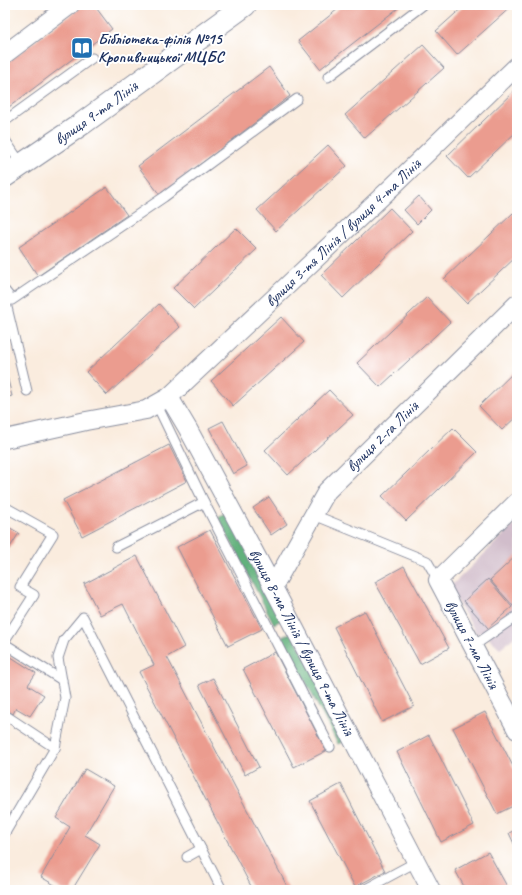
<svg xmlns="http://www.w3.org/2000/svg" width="522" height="895" font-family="Caveat,sans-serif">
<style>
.industrial{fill:#d1bdcb}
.forest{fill:#62b17c;stroke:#3e706d}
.building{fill:#eb9c8f}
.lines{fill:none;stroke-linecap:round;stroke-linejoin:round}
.service-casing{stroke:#8a8e9e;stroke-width:11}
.minor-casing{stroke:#8a8e9e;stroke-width:20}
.tertiary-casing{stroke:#8a8e9e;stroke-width:24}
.service{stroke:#fff;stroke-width:9}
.minor{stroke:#fff;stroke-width:18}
.tertiary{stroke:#fff;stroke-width:22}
.labels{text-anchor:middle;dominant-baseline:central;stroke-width:4;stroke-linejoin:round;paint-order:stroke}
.poi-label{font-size:16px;font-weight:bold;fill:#1b2f5e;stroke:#fff;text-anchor:start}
.street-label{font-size:16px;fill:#1b2f5e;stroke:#fff}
</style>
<rect width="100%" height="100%" fill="#fff"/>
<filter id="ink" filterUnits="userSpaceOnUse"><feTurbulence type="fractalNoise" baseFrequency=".025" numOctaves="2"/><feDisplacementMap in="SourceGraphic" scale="8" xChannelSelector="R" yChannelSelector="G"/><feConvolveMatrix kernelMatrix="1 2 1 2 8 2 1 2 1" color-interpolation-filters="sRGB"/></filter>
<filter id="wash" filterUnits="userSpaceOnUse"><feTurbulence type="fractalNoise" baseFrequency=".012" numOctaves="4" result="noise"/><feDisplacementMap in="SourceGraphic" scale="16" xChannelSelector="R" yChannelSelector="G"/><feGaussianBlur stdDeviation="0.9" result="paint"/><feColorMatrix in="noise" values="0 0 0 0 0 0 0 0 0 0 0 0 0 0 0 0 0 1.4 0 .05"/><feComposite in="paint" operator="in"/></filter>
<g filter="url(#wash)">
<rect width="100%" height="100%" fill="#faecde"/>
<polygon class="industrial" points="517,522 517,635 500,648 482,632 477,634 449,588"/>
<g class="forest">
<polygon points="229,511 285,618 274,624 218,517"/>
<polygon points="292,632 348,739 338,744 282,637"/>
</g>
<g id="blocks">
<g class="building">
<polygon points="84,5 94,5 112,29 5,110 5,64"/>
<polygon points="343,5 402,5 320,69 298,41"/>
<polygon points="465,5 513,5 457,55 436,31"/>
<polygon points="423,45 444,68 365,138 345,115"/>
<polygon points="269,67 290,96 160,195 138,166"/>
<polygon points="516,89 517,90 517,131 468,178 447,156"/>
<polygon points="328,145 347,166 276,231 257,210"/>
<polygon points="107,187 127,215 38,276 19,247"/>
<polygon points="419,196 431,210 417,224 404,210"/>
<polygon points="390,208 412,231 343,298 321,275"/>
<polygon points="513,213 517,217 517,256 467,303 444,279"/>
<polygon points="236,228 257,249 194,309 173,288"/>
<polygon points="427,297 450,322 380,387 357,363"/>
<polygon points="159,304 180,327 107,395 86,372"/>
<polygon points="281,317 304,342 233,406 211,381"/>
<polygon points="5,368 12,396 5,398"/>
<polygon points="517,369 517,416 502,430 479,406"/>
<polygon points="329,390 353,415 288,475 265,450"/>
<polygon points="223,421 247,466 233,474 209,428"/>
<polygon points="453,428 477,452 406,521 382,496"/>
<polygon points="169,445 187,481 82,536 63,500"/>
<polygon points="269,497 287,524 271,535 253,508"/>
<polygon points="5,525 19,533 5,555"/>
<polygon points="210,530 262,629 228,646 177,547"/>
<polygon points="517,555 517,604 514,607 490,580"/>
<polygon points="137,556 184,647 167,657 289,890 253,890 139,672 154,665 123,604 100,615 84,584"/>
<polygon points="404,566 449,648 420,664 375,582"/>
<polygon points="488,579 512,607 488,628 464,601"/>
<polygon points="365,611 414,706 382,722 334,627"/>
<polygon points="275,652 326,751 294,767 243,669"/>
<polygon points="5,653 36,673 28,685 44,695 30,716 16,708 13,714 5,709"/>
<polygon points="213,678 259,767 245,775 199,685"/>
<polygon points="485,712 517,774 517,804 497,814 453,728"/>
<polygon points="429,735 474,825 441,842 397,752"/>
<polygon points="85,769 114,786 85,835 100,844 72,890 63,890 41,877 70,827 56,818"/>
<polygon points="341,784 385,871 355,887 310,801"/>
<polygon points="517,829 517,850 509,833"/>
<polygon points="488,852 509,890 466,890 455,870"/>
</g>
</g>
</g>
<g filter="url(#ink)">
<use href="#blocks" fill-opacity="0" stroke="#8a8e9e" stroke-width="1"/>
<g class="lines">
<g class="service-casing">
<g id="service">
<polyline points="328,77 423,5"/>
<polyline points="5,121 92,58"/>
<polyline points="5,140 22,165"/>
<polyline points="5,291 12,300 164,197 297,99"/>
<polyline points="5,299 27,391"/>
<polyline points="156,403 204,502 330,747"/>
<polyline points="5,507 53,534 20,587 34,595 5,640"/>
<polyline points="314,515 427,561 438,580"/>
<polyline points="116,547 204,502"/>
<polyline points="5,644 62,680"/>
<polyline points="472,647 517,616"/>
<polyline points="5,715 55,748 5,833"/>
<polyline points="55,748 65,698 58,658 64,640 83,617 222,890"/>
<polyline points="187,857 201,849"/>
<polyline points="364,890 416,862"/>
</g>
</g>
<g class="minor-casing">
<g id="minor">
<polyline points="5,54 70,5"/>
<path id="s1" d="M169,397L188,429L273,587L431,890"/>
<path id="s2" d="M5,439L86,421L146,410L169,397L394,185L517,66"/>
<path id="s3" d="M517,502L438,580L517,730"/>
<path id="s4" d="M273,587L327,491L517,304"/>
</g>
</g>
<g class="tertiary-casing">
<g id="tertiary">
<path id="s5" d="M5,176L83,123L245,5"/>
</g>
</g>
<use href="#service" class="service"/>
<use href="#minor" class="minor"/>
<use href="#tertiary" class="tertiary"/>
</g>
</g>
<defs>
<g id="library-square" transform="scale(1.15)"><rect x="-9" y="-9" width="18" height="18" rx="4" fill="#1f6fb2" stroke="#fff"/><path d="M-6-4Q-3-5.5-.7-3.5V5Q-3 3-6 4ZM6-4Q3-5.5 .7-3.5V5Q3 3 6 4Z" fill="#fff"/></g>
</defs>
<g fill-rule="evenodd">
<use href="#library-square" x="82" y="48"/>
</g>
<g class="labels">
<g class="poi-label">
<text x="98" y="39">Бібліотека-філія №15<tspan x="98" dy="18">Кропивницької МЦБС</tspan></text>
</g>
<g class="street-label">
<text stroke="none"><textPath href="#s5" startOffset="111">вулиця 9-та Лінія</textPath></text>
<text stroke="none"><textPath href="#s2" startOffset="410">вулиця 3-тя Лінія / вулиця 4-та Лінія</textPath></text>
<text stroke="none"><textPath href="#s4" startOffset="188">вулиця 2-га Лінія</textPath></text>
<text stroke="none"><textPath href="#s1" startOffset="279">вулиця 8-ма Лінія / вулиця 9-та Лінія</textPath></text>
<text stroke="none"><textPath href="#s3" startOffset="184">вулиця 7-ма Лінія</textPath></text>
</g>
</g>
<rect width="522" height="895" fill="none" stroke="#fff" stroke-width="20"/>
</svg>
